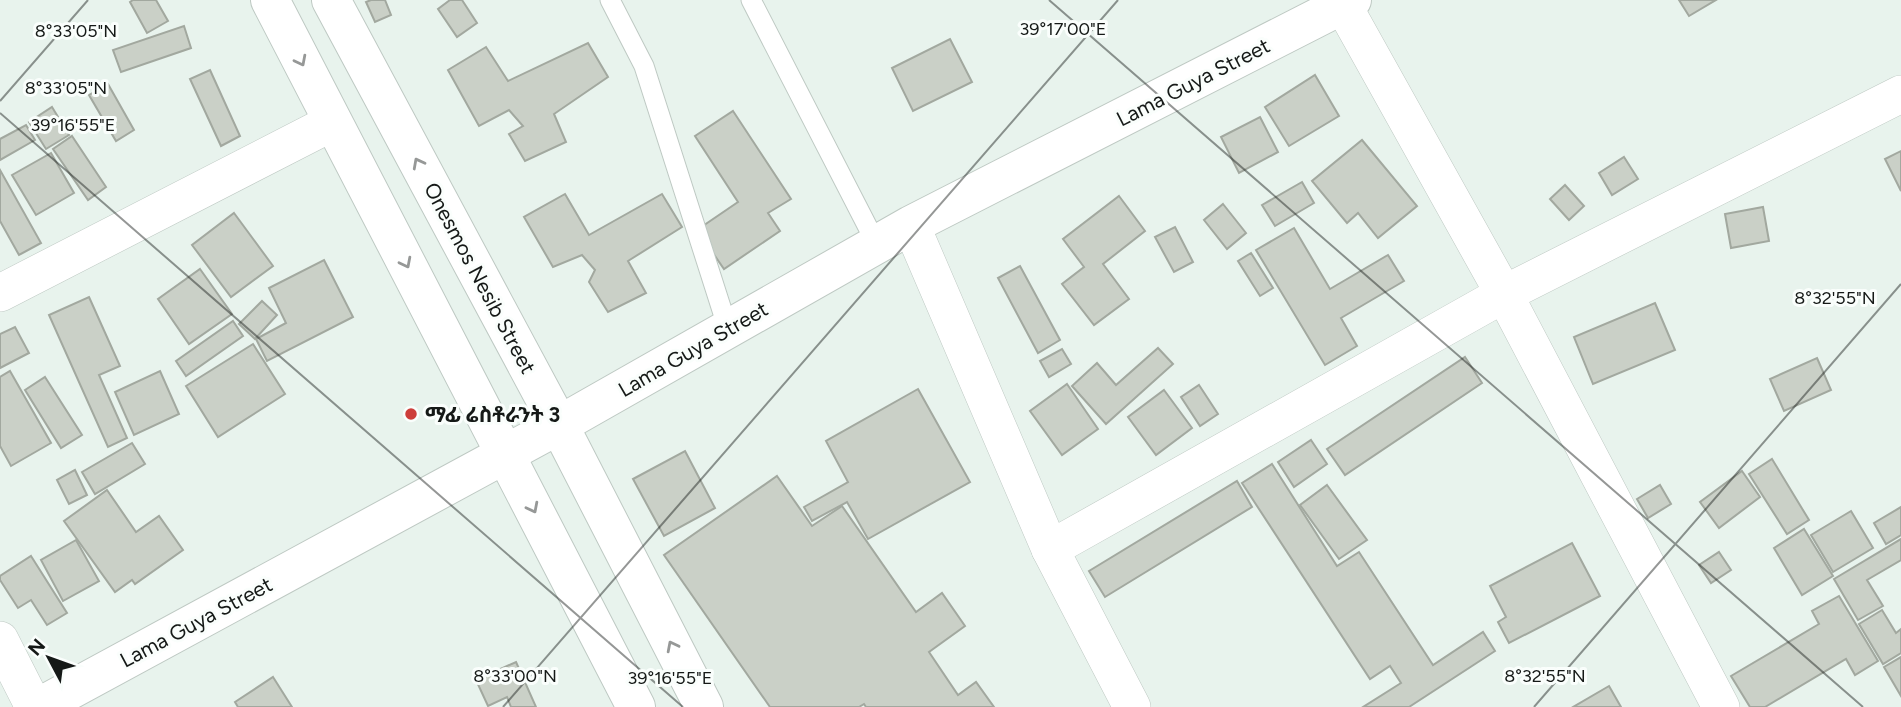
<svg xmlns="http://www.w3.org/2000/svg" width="1901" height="707" font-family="Figtree,'Noto Sans Ethiopic',sans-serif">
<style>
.building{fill:#cad0c7;stroke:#a2a89f;stroke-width:2}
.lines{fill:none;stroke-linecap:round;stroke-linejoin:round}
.service-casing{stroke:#bec9c3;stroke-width:21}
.minor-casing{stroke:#bec9c3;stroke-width:38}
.tertiary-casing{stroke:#bec9c3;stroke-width:40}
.service{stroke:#fff;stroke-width:19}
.minor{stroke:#fff;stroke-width:37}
.tertiary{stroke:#fff;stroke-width:38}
.oneway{stroke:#969897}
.ticks{fill:none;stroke:#151917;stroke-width:2;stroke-opacity:0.45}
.poi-dot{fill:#cd3e3a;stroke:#fafefc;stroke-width:2.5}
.labels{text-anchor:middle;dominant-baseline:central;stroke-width:6;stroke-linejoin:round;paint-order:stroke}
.street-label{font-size:21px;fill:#151917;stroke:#fafefc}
.poi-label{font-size:21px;font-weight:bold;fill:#151917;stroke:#fafefc;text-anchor:start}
.ticks-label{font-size:18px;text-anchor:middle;fill:#151917;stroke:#fafefc;stroke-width:6;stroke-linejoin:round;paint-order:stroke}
</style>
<rect width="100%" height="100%" fill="#e8f3ed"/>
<g class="building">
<polygon points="133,0 156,0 168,21 147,33 130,2"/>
<polygon points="371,0 385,0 391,15 375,22 366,2"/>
<polygon points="450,0 462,0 477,23 457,37 438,9"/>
<polygon points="1679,0 1716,0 1689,16"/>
<polygon points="184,26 191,48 121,72 113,50"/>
<polygon points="950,39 972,82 913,111 892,68"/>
<polygon points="588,43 608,77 554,114 566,142 525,161 509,134 523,126 509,110 479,126 448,70 486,47 508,81"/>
<polygon points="210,70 240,136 221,146 190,79"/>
<polygon points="1315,75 1339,116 1289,146 1265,107"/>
<polygon points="108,84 134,130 116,141 89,95"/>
<polygon points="52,107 69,135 46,149 29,122"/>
<polygon points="733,111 791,199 768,213 780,231 724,269 697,230 738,202 695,136"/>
<polygon points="1260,117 1278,152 1239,173 1221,137"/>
<polygon points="26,125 35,140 0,160 0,139"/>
<polygon points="72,136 106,187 88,200 53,149"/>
<polygon points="1362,140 1417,206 1378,238 1358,213 1347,223 1312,181"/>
<polygon points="1901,151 1901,191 1885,159"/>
<polygon points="51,153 74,193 36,215 12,175"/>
<polygon points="1624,157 1638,179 1612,195 1599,173"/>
<polygon points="0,170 41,243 19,255 0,221"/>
<polygon points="1302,182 1314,203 1275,226 1262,205"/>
<polygon points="1565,185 1584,206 1569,220 1550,199"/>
<polygon points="565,194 589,235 662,194 682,227 628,261 646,293 608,312 589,282 595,270 582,255 553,267 524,217"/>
<polygon points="1119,196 1145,231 1103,264 1129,299 1094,325 1062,284 1084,267 1063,239"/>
<polygon points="1223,204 1246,233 1227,249 1204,220"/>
<polygon points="1763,207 1769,241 1731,248 1725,214"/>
<polygon points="234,213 273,266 231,297 192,245"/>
<polygon points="1175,227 1193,262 1174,272 1155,237"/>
<polygon points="1294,228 1330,289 1388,255 1404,281 1341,318 1357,346 1325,365 1256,250"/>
<polygon points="1251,253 1273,288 1260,296 1238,261"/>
<polygon points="324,260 353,317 267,361 256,339 286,323 269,288"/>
<polygon points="1020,266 1060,340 1038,353 998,278"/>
<polygon points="200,269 232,314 189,344 158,299"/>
<polygon points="89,297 120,366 99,375 127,438 108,447 49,315"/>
<polygon points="262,301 277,315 255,339 239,324"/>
<polygon points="1655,303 1675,350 1593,384 1574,337"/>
<polygon points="233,321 243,336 186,376 176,361"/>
<polygon points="15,327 29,353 0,368 0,334"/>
<polygon points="253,344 285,394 218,437 186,386"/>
<polygon points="1158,348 1173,364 1106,424 1072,386 1097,363 1116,385"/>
<polygon points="1062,349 1071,364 1049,377 1040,361"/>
<polygon points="1465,357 1482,383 1345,475 1327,449"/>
<polygon points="1817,358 1831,390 1784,411 1770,379"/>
<polygon points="10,371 51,443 11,466 0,446 0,377"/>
<polygon points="160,371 179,414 134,435 115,392"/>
<polygon points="45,377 82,435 61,448 25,390"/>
<polygon points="1067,384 1098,429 1062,455 1030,411"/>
<polygon points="1199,385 1218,414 1200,426 1181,397"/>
<polygon points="918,389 970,482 868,539 847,502 812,521 804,507 848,482 826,441"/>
<polygon points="1164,390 1192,428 1156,455 1128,417"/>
<polygon points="1311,440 1327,464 1294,487 1278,462"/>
<polygon points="132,443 145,464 95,494 82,472"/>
<polygon points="685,451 715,508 664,536 633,479"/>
<polygon points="1772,459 1809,520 1787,534 1749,474"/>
<polygon points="1272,464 1337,566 1359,552 1433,665 1483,632 1495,651 1409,707 1363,707 1401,683 1390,666 1370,679 1242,483"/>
<polygon points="75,470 87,495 69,504 57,480"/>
<polygon points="1742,471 1760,497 1719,528 1700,502"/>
<polygon points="777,476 812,526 842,506 916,612 942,593 965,626 929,652 958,695 976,682 994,707 866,707 864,704 859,707 770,707 664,555"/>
<polygon points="1237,481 1252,507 1105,597 1089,571"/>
<polygon points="1327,485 1367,540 1339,559 1300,505"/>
<polygon points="1660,485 1671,504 1648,518 1637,499"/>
<polygon points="107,490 136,532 159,516 183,550 135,584 132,580 115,592 64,521"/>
<polygon points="1901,507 1901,535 1886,544 1874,523"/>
<polygon points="1851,511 1873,548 1833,572 1811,535"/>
<polygon points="1804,529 1833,576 1802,595 1774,548"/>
<polygon points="1901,539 1901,560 1867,580 1883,606 1858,620 1834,579"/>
<polygon points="76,540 99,581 63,601 41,560"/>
<polygon points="1572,543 1600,596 1509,643 1498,622 1506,617 1490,586"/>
<polygon points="1719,552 1731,570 1711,583 1699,565"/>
<polygon points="31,556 67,613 47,625 31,600 18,608 0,580 0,576"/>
<polygon points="1839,596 1878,661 1855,675 1846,659 1765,707 1750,707 1731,676 1819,624 1812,611"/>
<polygon points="1882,610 1896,633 1901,629 1901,653 1883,664 1859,624"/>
<polygon points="1901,657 1901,696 1884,667"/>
<polygon points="516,662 536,707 511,707 507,697 488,706 476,680"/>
<polygon points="273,677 292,707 238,707 235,702"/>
<polygon points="1609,686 1621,707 1573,707"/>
</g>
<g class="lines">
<g class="service-casing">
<g id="service">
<polyline points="610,0 644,66 728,329"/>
<polyline points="751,0 877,245"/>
</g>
</g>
<g class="minor-casing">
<g id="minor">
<polyline points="1340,0 1504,294 1721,707"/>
<polyline points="911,225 1050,549 1132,707"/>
<polyline points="0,293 333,122"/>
<polyline points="1050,549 1504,294 1901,94"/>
<polyline points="0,640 34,707"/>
</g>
</g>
<g class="tertiary-casing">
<g id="tertiary">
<polyline points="270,0 636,707"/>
<polyline points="331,0 559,425 704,707"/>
<polyline points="39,707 559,425 911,225 1352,0"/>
</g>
</g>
<use href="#service" class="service"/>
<use href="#minor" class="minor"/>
<use href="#tertiary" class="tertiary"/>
</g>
<defs><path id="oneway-chevron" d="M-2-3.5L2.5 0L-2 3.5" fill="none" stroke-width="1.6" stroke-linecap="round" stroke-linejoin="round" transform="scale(1.75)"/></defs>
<g class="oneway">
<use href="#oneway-chevron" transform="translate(301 61) rotate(63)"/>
<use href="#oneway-chevron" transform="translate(418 163) rotate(-118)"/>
<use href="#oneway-chevron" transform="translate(406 263) rotate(63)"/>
<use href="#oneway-chevron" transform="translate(533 508) rotate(63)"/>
<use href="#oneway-chevron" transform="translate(672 646) rotate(-117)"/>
</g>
<path class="ticks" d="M1049,0L1863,707M0,101L88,0M0,113L683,707M503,707L1118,0M1534,707L1901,284"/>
<circle class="poi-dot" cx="411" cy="414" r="7"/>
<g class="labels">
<g class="street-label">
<text transform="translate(1193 82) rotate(-27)">Lama Guya Street</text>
<text transform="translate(480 278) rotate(62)">Onesmos Nesib Street</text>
<text transform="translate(693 349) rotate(-30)">Lama Guya Street</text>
<text transform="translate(196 622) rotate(-28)">Lama Guya Street</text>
</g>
<g class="poi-label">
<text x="425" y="414">ማፊ ሬስቶራንት 3</text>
</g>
</g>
<g class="ticks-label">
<text x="1063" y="35">39°17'00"E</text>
<text x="76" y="37">8°33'05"N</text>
<text x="66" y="94">8°33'05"N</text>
<text x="73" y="131">39°16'55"E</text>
<text x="1835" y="304">8°32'55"N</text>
<text x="515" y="682">8°33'00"N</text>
<text x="1545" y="682">8°32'55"N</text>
<text x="670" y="684">39°16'55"E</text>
</g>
<g transform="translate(49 658) rotate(311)" stroke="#fafefc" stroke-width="5" paint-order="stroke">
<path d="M0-5L12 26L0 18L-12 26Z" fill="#151917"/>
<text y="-10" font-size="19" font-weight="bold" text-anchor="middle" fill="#151917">N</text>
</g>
</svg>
